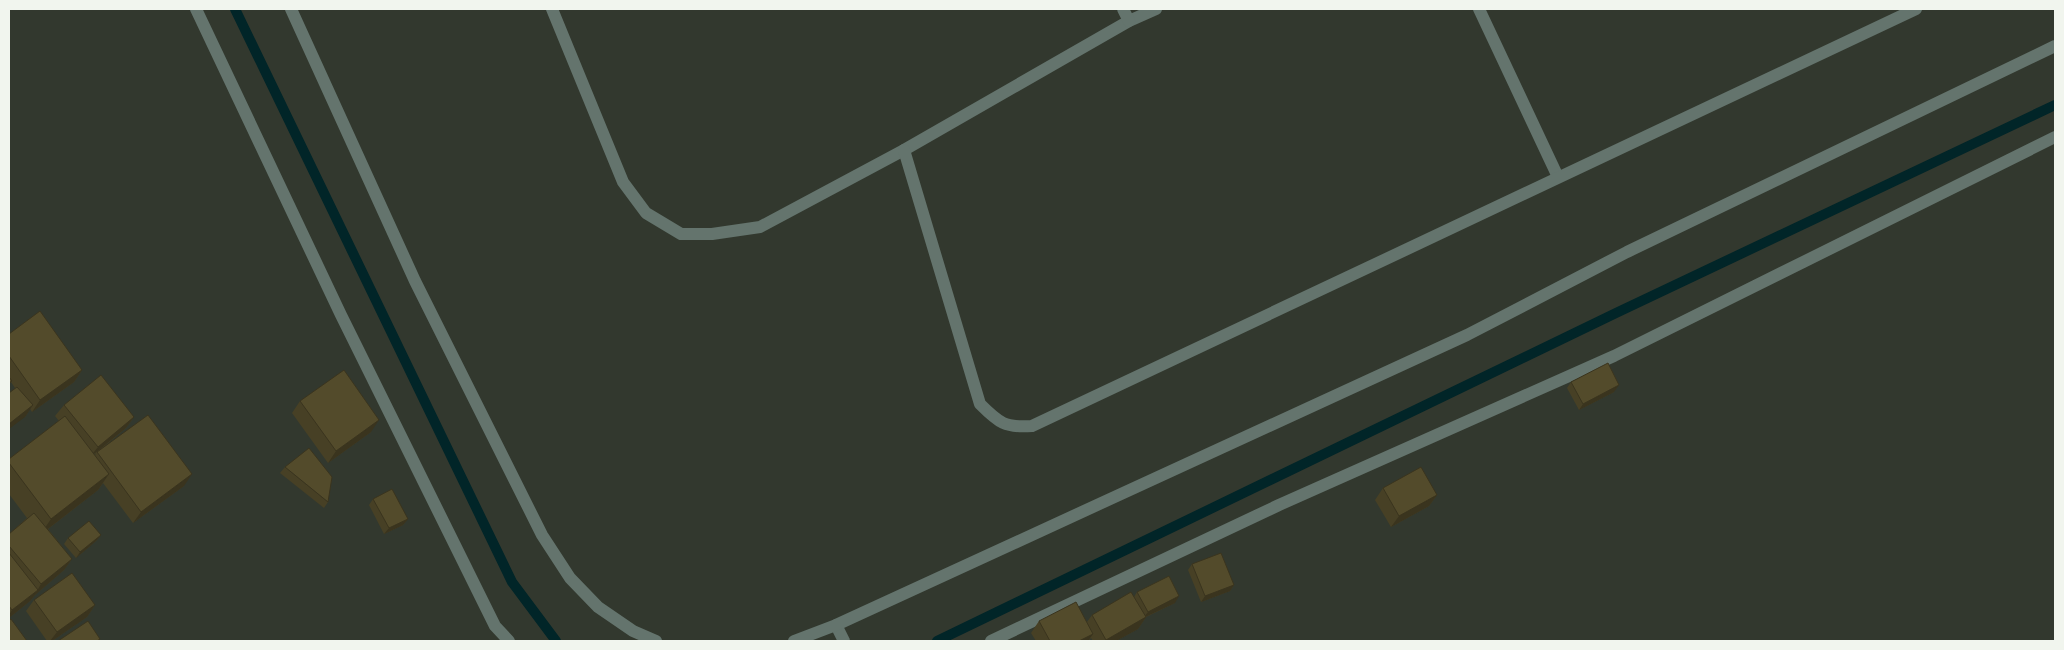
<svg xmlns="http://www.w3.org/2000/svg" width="2064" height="650" font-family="'Noto Serif',serif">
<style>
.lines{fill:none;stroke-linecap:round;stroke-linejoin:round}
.stream{stroke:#012528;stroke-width:10}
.service{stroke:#64746d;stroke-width:12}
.wall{fill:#474025}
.shaded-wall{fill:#3a341e}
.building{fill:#534b2b;stroke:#3a341e}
</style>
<rect width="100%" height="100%" fill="#32382e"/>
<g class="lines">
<g class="stream">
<polyline points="235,9 512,582 556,641"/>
<polyline points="937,641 1616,313 2055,105"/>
</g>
<g class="service">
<polyline points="196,9 341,315 495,626 509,641"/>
<polyline points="291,9 415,281 542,535 570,578 598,607 633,631 656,641"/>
<polyline points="552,9 623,182 646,213 681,234 712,234 760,227 904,150 1129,21 1156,9"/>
<polyline points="1123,9 1129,21"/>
<polyline points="1479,9 1558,177"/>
<path d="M904,150L980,404C999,423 1005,428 1032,426L1916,9"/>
<polyline points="836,625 844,641"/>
<polyline points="794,641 836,625 1467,335 1627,252 2055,46"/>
<polyline points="991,641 1279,505 1614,356 2055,137"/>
</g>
</g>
<g class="wall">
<polygon points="9,334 82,370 74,382 32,412 30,409 25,417 15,388 11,382 9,385"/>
<polygon points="1571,382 1614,392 1579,410 1567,388"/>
<polygon points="300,401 371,432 328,463 292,413"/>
<polygon points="64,405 134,417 126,428 94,455 95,455 97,452 184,486 133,523 103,483 98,490 48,529 72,559 64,570 35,595 30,601 9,618 9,534 27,518 9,494 9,459 59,421 55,416"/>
<polygon points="285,467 328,502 324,508 280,473"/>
<polygon points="1383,488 1437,495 1429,506 1391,527 1375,500"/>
<polygon points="373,499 408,519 403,525 384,534 369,505"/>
<polygon points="101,535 96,541 76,558 64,544 68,538"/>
<polygon points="1192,564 1234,585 1230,591 1201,602 1188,570"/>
<polygon points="1137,592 1175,603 1146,617 1138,629 1116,641 1093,641 1091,638 1088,641 1036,641 1031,633 1039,621 1087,622 1092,615 1134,597"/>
<polygon points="34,600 95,605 87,617 52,641 47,641 26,611"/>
</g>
<g class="shaded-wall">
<polygon points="82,370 74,382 32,412 40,400"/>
<polygon points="1619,385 1614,392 1579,410 1583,404"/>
<polygon points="33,405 25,417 9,429 9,424"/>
<polygon points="134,417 126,428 89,458 98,447"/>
<polygon points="379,420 371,432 328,463 336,451"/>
<polygon points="109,474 98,490 40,535 51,519"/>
<polygon points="192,474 184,486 133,523 141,512"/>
<polygon points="1437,495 1429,506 1391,527 1399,516"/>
<polygon points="408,519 403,525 384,534 389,528"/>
<polygon points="101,535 96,541 76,558 80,552"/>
<polygon points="72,559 64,570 35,595 30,601 9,618 9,615 12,610 37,591 41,584"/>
<polygon points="1234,585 1230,591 1201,602 1205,596"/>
<polygon points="1179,596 1175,603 1143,618 1148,612"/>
<polygon points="95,605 87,617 52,641 50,641 57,632"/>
<polygon points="1146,617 1138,629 1116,641 1105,641 1106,640"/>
<polygon points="1093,634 1088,641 1079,641"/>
</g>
<g class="building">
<polygon points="40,311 82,370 40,400 9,356 9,334"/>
<polygon points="1608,363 1619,385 1583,404 1571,382"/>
<polygon points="344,370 379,420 336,451 300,401"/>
<polygon points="101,375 134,417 98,447 64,405"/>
<polygon points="9,377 12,381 9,383"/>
<polygon points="17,387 33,405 9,424 9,393"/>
<polygon points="148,415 192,474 141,512 97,452"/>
<polygon points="65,416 109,474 51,519 9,463 9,459"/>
<polygon points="309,448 332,477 328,502 285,467"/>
<polygon points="1421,467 1437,495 1399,516 1383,488"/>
<polygon points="392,489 408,519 389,528 373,499"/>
<polygon points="34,513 72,559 41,584 9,546 9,534"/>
<polygon points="89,521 101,535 80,552 68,538"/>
<polygon points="9,553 38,590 12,610 9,606"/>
<polygon points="1221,553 1234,585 1205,596 1192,564"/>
<polygon points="72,573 95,605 57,632 34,600"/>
<polygon points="1169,576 1179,596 1148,612 1137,592"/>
<polygon points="1131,592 1146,617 1106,640 1092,615"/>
<polygon points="1076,602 1093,634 1079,641 1050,641 1039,621"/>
<polygon points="11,619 27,641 9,641 9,620"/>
<polygon points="88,621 100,639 97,641 58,641"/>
</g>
<rect width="2064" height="650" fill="none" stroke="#f1f5ee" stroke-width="20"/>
</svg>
